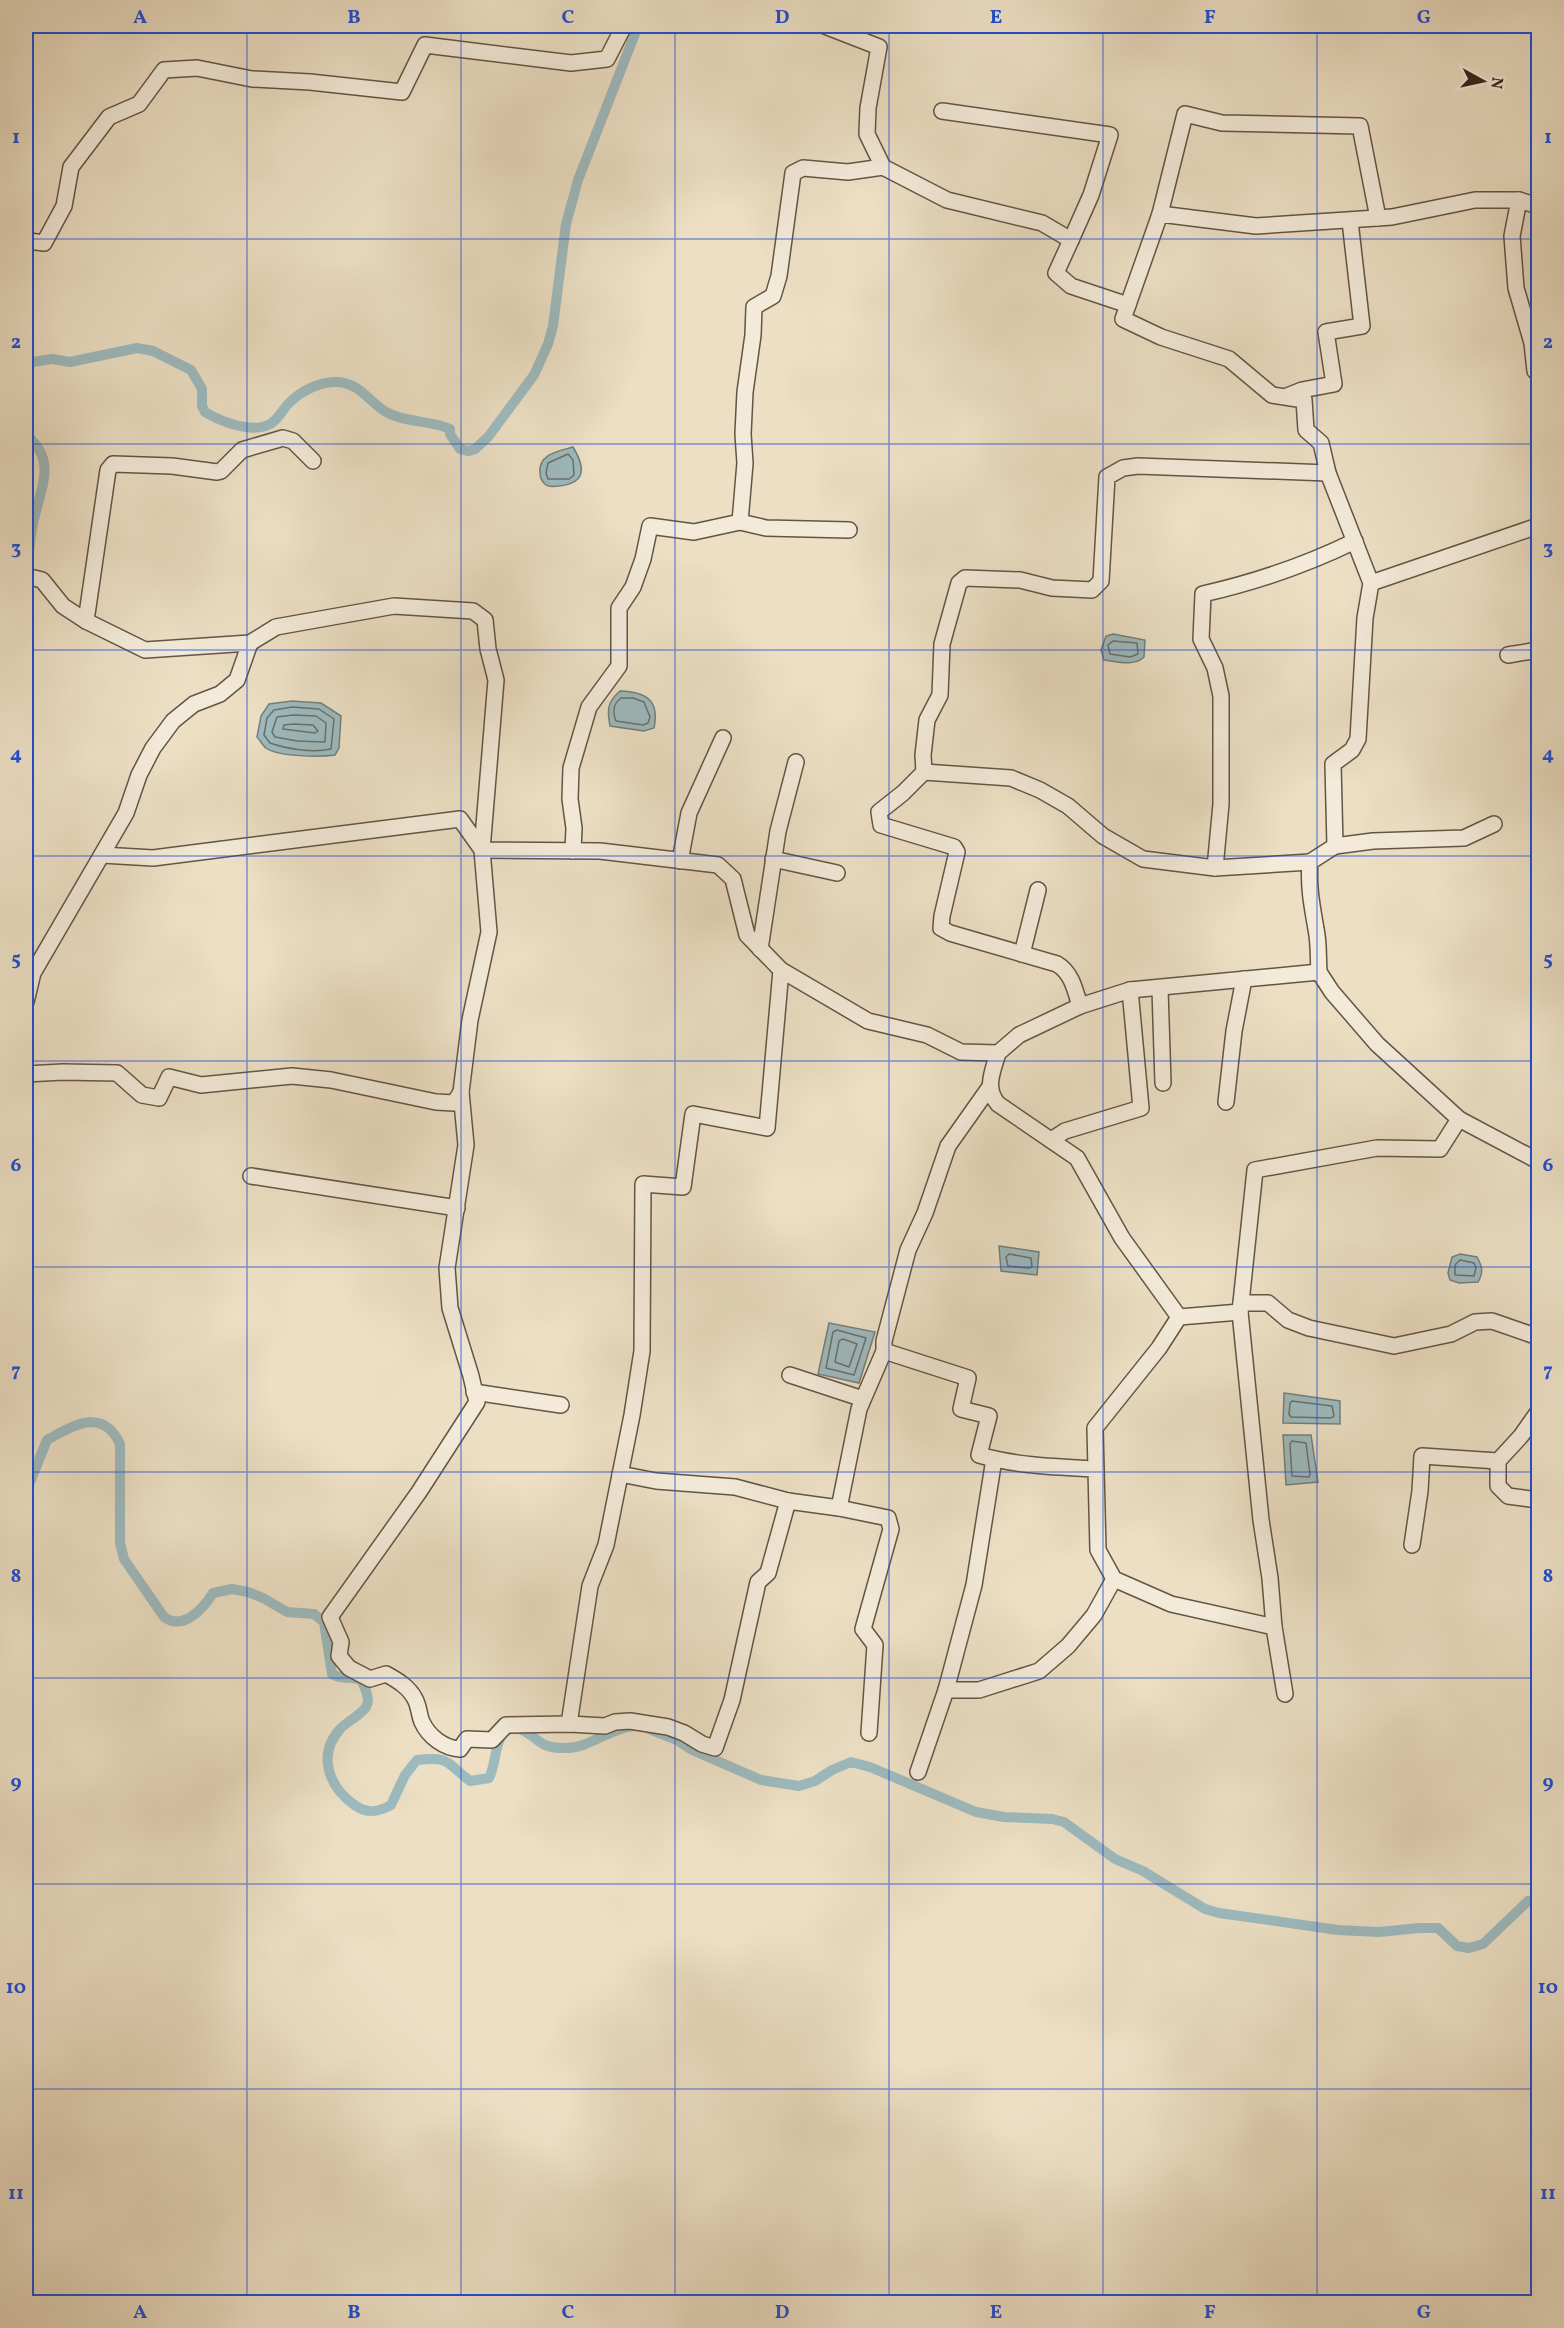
<svg xmlns="http://www.w3.org/2000/svg" width="1564" height="2328" font-family="Vollkorn,serif">
<style>
.water{fill:#9dbabe;stroke:#737f7d;stroke-width:1.5}
.lines{fill:none;stroke-linecap:round;stroke-linejoin:round}
.shore{stroke:#69706c;stroke-width:1.5}
.canal{stroke:#9dbabe;stroke-width:10}
.minor-casing{stroke:#635545;stroke-width:18}
.minor{stroke:#f3ead9;stroke-width:15}
.grid{fill:none;stroke:#1d4ed8;stroke-width:1.5;stroke-opacity:0.55}
.neatline{fill:none;stroke:#1d4ed8;stroke-width:2}
.grid-label{font-size:20px;text-anchor:middle;font-weight:bold;fill:#1d4ed8}
</style>
<rect width="100%" height="100%" fill="#ecdfc4"/>
<filter id="stains"><feTurbulence type="fractalNoise" baseFrequency=".00333" numOctaves="4"/><feColorMatrix values="0 0 0 0 .2 0 0 0 0 .09 0 0 0 0 .02 0 0 0 .5 -.17"/></filter>
<radialGradient id="worn" r=".72"><stop offset=".6" stop-color="#630" stop-opacity="0"/><stop offset="1" stop-color="#630" stop-opacity=".3"/></radialGradient>
<g class="water">
<path d="M573,447C585,467 587,483 559,486C555,486 550,488 546,485C542,482 540,478 540,473C538,454 559,451 573,447Z"/>
<path d="M1113,634L1145,640L1144,657C1134,667 1116,661 1104,660L1101,650L1106,636Z"/>
<path d="M620,691C645,692 660,699 654,728L644,731L610,726C607,710 607,702 620,691Z"/>
<path d="M292,701L321,703L341,716L339,748L335,755C320,757 278,757 266,748C263,746 260,740 257,737L261,716L269,704Z"/>
<polygon points="999,1246 1039,1252 1037,1275 1001,1271"/>
<path d="M1460,1254L1477,1257C1482,1266 1484,1272 1478,1282L1459,1283L1450,1280L1448,1273L1452,1257Z"/>
<polygon points="829,1323 875,1332 859,1383 818,1374"/>
<polygon points="1284,1393 1340,1401 1340,1424 1283,1423"/>
<polygon points="1283,1435 1311,1435 1318,1482 1286,1485"/>
</g>
<g class="lines">
<g class="shore">
<polygon points="568,454 573,460 574,475 569,479 548,479 546,473 548,463"/>
<polygon points="1113,641 1137,643 1138,654 1130,657 1110,654 1108,645"/>
<path d="M621,698H633L644,702L650,717L648,723L643,725L616,721C612,711 613,704 621,698Z"/>
<path d="M292,707L319,709L334,719L331,749C313,753 287,749 270,743L264,735L267,718L274,710Z"/>
<polygon points="293,715 316,716 326,723 325,742 297,741 275,737 272,732 277,717"/>
<polygon points="293,724 313,725 318,731 315,733 283,729 284,725"/>
<polygon points="1009,1254 1031,1258 1032,1267 1029,1268 1008,1266 1006,1257"/>
<polygon points="1460,1260 1474,1263 1476,1268 1474,1276 1455,1275 1455,1265"/>
<polygon points="837,1330 866,1338 854,1375 826,1368 833,1332"/>
<polygon points="843,1339 857,1344 849,1367 835,1362 839,1341"/>
<polygon points="1292,1401 1332,1406 1334,1416 1331,1418 1291,1417 1289,1414 1290,1403"/>
<polygon points="1292,1441 1306,1443 1310,1474 1309,1477 1292,1476 1290,1444"/>
</g>
<g class="canal">
<path d="M26,363L52,359L70,362L137,348L153,351L191,370L202,389V406L205,412C222,422 252,434 270,424C278,420 283,409 289,403C301,391 320,381 338,382C362,384 369,403 388,413C407,423 430,420 450,429V434L460,449L469,451L475,449L488,437L534,375L548,344L553,326L566,224L578,180L638,26"/>
<path d="M26,435C59,461 39,491 33,524C28,547 28,570 26,593"/>
<path d="M26,1488L30,1482L47,1440C74,1425 103,1407 120,1444V1543L124,1559L164,1617C183,1631 203,1609 213,1593L232,1589L248,1592L263,1598L287,1612L314,1614L324,1622L332,1674C341,1680 351,1676 361,1680C365,1688 371,1699 366,1707C361,1715 348,1721 341,1728C316,1755 329,1788 356,1806C368,1814 379,1812 391,1805L405,1775L417,1760C451,1756 446,1763 470,1781L489,1778C496,1766 495,1738 505,1732C522,1721 532,1739 545,1745C550,1747 558,1748 564,1748C589,1749 609,1728 634,1726"/>
<polyline points="649,1729 677,1740 690,1749 761,1780 799,1786 815,1781 832,1770 851,1762 870,1767 976,1812 1004,1817 1052,1819 1064,1822 1115,1859 1143,1871 1205,1909 1219,1913 1338,1930 1379,1932 1419,1928 1438,1928 1457,1946 1469,1948 1483,1944 1528,1901"/>
</g>
<g class="minor-casing">
<g id="minor">
<polyline points="825,26 879,47 868,108 867,134 883,167 947,200 1042,223 1071,240 1056,273 1071,286 1128,305"/>
<polyline points="942,111 1110,135 1091,195 1071,240"/>
<polyline points="1519,200 1512,236 1516,288 1532,343 1535,371"/>
<polyline points="1160,214 1185,114 1222,123 1360,126 1378,218"/>
<polyline points="26,244 29,241 44,243 64,206 71,167 109,117 139,104 164,70 197,68 252,79 310,82 402,92 425,45 571,63 607,59 624,26"/>
<polyline points="1287,396 1302,390 1334,384 1326,332 1362,326 1350,221"/>
<polyline points="740,522 766,528 849,530"/>
<polyline points="26,576 42,580 63,606 86,621 145,650 250,643 276,627 394,606 473,611 485,620 488,649 496,680 482,850 600,851 718,865 733,879 747,935 781,970 868,1021 927,1035 961,1052 998,1053 1019,1035 1080,1006 1130,990 1319,972 1332,992 1377,1044 1459,1119 1538,1161"/>
<polyline points="1371,583 1538,526"/>
<polyline points="86,621 108,470 113,464 172,466 217,472 221,471 242,450 283,438 293,441 313,461"/>
<polyline points="1508,655 1538,650"/>
<polyline points="924,772 1011,778 1040,790 1068,806 1103,836 1143,859 1215,868 1310,862"/>
<polyline points="1335,846 1373,841 1464,838 1494,824"/>
<polyline points="573,851 574,828 570,799 571,768 589,707 619,666 619,608 633,587 643,559 650,526 694,532 740,522 745,463 743,434 745,392 753,335 754,307 773,296 779,276 793,173 803,168 848,172 883,167"/>
<path d="M102,855L153,858L460,819L482,850L489,932L470,1020L461,1092L466,1145L447,1268L450,1308L471,1376L477,1402L419,1492L330,1617L341,1642L339,1656L349,1668L370,1679L386,1674C397,1680 409,1687 415,1699C419,1706 419,1715 422,1722C429,1737 444,1748 460,1749L467,1739L492,1740L506,1725L569,1724L605,1726L615,1722L630,1721L668,1727L684,1733L702,1744L715,1748L732,1700L758,1582L768,1573L788,1501L839,1508L859,1409L884,1351V1341L908,1250L925,1213L948,1146L989,1088"/>
<polyline points="773,859 837,873"/>
<polyline points="680,861 689,813 723,738"/>
<path d="M1215,868L1221,804V696L1215,668L1201,639L1203,594C1256,582 1306,565 1355,541"/>
<polyline points="760,949 778,831 796,762"/>
<polyline points="1022,954 1038,890"/>
<path d="M1319,972C1318,957 1319,943 1316,929C1312,906 1308,886 1310,862L1335,846L1333,764L1352,750L1358,739L1365,618L1371,583L1328,473L1321,443L1306,430L1304,400L1272,395L1229,359L1161,337L1123,319L1160,214L1256,226L1392,217L1475,200H1519L1538,206"/>
<polyline points="1160,989 1163,1083"/>
<polyline points="26,1002 33,973 126,813 139,775 153,748 173,721 194,704 220,694 237,680 250,643"/>
<path d="M1080,1006C1075,990 1072,973 1057,964L950,933L941,928L942,916L957,852L954,847L881,825L879,812L903,793L924,772L923,755L927,720L940,695L942,644L959,583L965,578L1020,580L1052,588L1092,590L1101,581L1107,477L1123,468L1138,466L1328,473"/>
<path d="M998,1053C993,1071 984,1088 998,1104L1077,1158L1122,1238L1179,1317L1240,1312"/>
<polyline points="26,1074 63,1072 117,1073 142,1095 159,1098 169,1077 201,1085 292,1076 331,1080 436,1102 454,1103 461,1092"/>
<polyline points="1226,1102 1234,1031 1244,979"/>
<polyline points="1051,1140 1065,1131 1141,1108 1130,990"/>
<polyline points="251,1176 457,1208"/>
<polyline points="1241,1303 1268,1303 1288,1320 1309,1328 1394,1346 1451,1334 1475,1322 1492,1321 1538,1337"/>
<path d="M884,1351L968,1378L961,1409L989,1416L979,1455C1017,1466 1057,1467 1096,1469L1098,1550L1114,1579L1171,1604L1274,1627"/>
<polyline points="790,1375 863,1399"/>
<polyline points="474,1392 561,1405"/>
<polyline points="1498,1461 1498,1486 1508,1496 1538,1500"/>
<polyline points="1096,1469 1095,1428 1159,1348 1179,1317"/>
<polyline points="620,1474 656,1481 735,1487 788,1501"/>
<polyline points="839,1508 888,1518 891,1529 863,1629 875,1645 869,1733"/>
<polyline points="1412,1545 1420,1491 1422,1456 1498,1461 1521,1436 1538,1412"/>
<polyline points="946,1690 979,1690 1039,1671 1068,1646 1094,1615 1114,1579"/>
<polyline points="1285,1694 1274,1627 1270,1578 1261,1520 1240,1312 1255,1170 1377,1148 1440,1149 1459,1119"/>
<polyline points="569,1724 590,1586 606,1545 632,1415 642,1351 643,1184 683,1187 693,1114 767,1128 781,970"/>
<polyline points="918,1772 946,1690 974,1585 994,1459"/>
</g>
</g>
<use href="#minor" class="minor"/>
</g>
<path class="grid" d="M247,26V2302M461,26V2302M675,26V2302M889,26V2302M1103,26V2302M1317,26V2302M26,239H1538M26,444H1538M26,650H1538M26,856H1538M26,1061H1538M26,1267H1538M26,1472H1538M26,1678H1538M26,1884H1538M26,2089H1538"/>
<rect width="1564" height="2328" fill="none" stroke="#ecdfc4" stroke-width="66"/>
<g transform="translate(1483 81) rotate(98)" stroke="#f3ead9" stroke-width="4.5" paint-order="stroke">
<path d="M0-4.5L10 22L0 15L-10 22Z" fill="#35271b"/>
<text y="-9" font-size="16" font-weight="bold" text-anchor="middle" fill="#35271b">N</text>
</g>
<rect x="33" y="33" width="1498" height="2262" class="neatline"/>
<g class="grid-label">
<text x="140" y="23">A</text>
<text x="354" y="23">B</text>
<text x="568" y="23">C</text>
<text x="782" y="23">D</text>
<text x="996" y="23">E</text>
<text x="1210" y="23">F</text>
<text x="1424" y="23">G</text>
<text x="16" y="143">1</text>
<text x="1548" y="143">1</text>
<text x="16" y="348">2</text>
<text x="1548" y="348">2</text>
<text x="16" y="554">3</text>
<text x="1548" y="554">3</text>
<text x="16" y="760">4</text>
<text x="1548" y="760">4</text>
<text x="16" y="965">5</text>
<text x="1548" y="965">5</text>
<text x="16" y="1171">6</text>
<text x="1548" y="1171">6</text>
<text x="16" y="1376">7</text>
<text x="1548" y="1376">7</text>
<text x="16" y="1582">8</text>
<text x="1548" y="1582">8</text>
<text x="16" y="1788">9</text>
<text x="1548" y="1788">9</text>
<text x="16" y="1993">10</text>
<text x="1548" y="1993">10</text>
<text x="16" y="2199">11</text>
<text x="1548" y="2199">11</text>
<text x="140" y="2318">A</text>
<text x="354" y="2318">B</text>
<text x="568" y="2318">C</text>
<text x="782" y="2318">D</text>
<text x="996" y="2318">E</text>
<text x="1210" y="2318">F</text>
<text x="1424" y="2318">G</text>
</g>
<rect width="100%" height="100%" filter="url(#stains)"/>
<rect width="100%" height="100%" fill="url(#worn)"/>
</svg>
